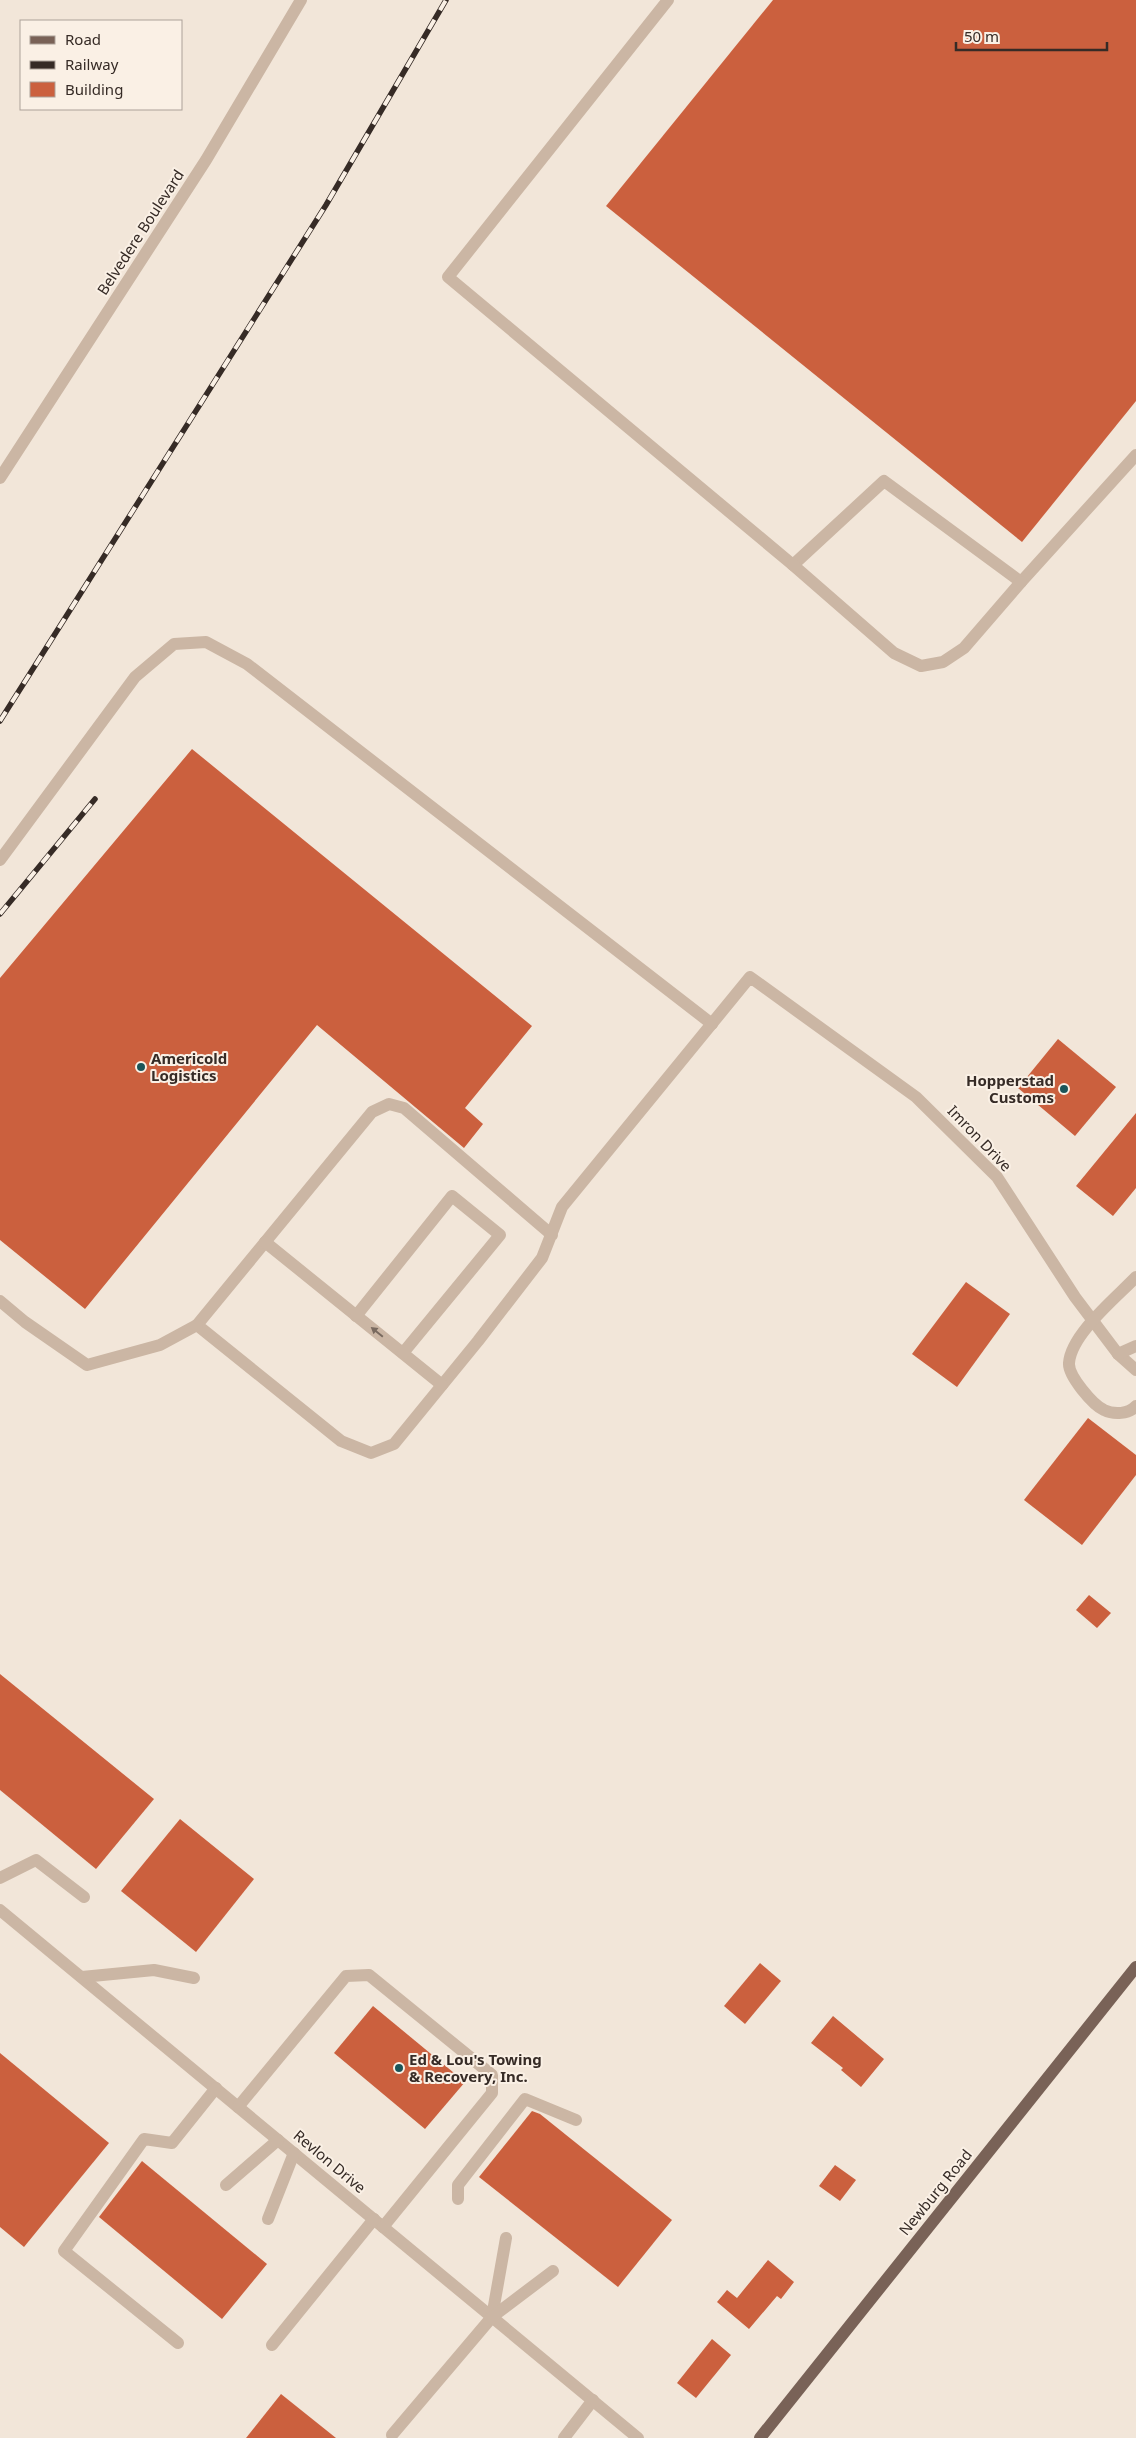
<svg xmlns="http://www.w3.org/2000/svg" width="1136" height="2438" font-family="'Noto Sans',sans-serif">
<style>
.building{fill:#cb603e}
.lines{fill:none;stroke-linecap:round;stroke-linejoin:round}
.minor{stroke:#cbb6a4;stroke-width:12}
.major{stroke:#796257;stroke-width:12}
.rail-casing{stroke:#362b26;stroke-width:5.5}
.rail{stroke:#faf0e5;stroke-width:4;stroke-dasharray:11;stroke-linecap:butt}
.oneway{fill:#796a5f}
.poi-dot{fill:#1a5559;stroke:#faf0e5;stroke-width:2}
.labels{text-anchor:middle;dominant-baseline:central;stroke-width:4;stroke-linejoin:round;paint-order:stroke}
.street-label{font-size:15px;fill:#362b26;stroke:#faf0e5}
.poi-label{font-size:15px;font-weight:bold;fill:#362b26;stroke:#faf0e5;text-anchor:start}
</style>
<rect width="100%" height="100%" fill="#f2e6d9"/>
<g class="building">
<polygon points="773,0 1136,0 1136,401 1022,542 606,206"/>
<polygon points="192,749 532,1026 465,1108 483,1124 464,1148 317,1025 85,1309 0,1240 0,978"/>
<polygon points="1058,1039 1116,1087 1075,1136 1018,1088"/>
<polygon points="1136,1113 1136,1188 1113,1216 1076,1186"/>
<polygon points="966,1282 1010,1314 957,1387 912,1354"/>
<polygon points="1088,1418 1136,1455 1136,1475 1082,1545 1024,1500"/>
<polygon points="1089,1595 1111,1613 1097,1628 1076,1610"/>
<polygon points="0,1674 154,1799 96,1869 0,1790"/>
<polygon points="180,1819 254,1879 196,1952 121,1891"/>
<polygon points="760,1963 781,1981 745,2024 724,2006"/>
<polygon points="373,2006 465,2082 425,2129 334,2053"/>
<polygon points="833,2016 884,2059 861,2087 841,2070 843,2068 811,2043"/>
<polygon points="0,2053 109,2143 24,2247 0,2227"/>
<polygon points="532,2111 540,2114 672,2220 618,2287 479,2177"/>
<polygon points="142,2161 267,2264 222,2319 99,2217"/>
<polygon points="835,2165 856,2180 840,2201 819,2186"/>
<polygon points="768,2260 794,2282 781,2299 777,2296 749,2329 717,2302 727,2290 737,2298"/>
<polygon points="712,2339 731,2355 696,2398 677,2383"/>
<polygon points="281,2394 336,2438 246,2438"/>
</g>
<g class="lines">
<g class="minor">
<polyline points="668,0 448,277 793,565 884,481 1021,582 1136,455"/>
<polyline points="0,478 206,160 301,0"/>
<polyline points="793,565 894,653 921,666 943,662 964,648 1021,582"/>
<polyline points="0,860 135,677 174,644 206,642 247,664 712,1024"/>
<polyline points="552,1235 404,1108 389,1104 372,1112 197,1325 341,1441 371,1453 394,1444 478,1341 542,1258 562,1207 750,977 916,1097 997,1177 1075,1297 1118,1354 1136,1370"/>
<polyline points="265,1242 442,1385"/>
<path d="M1136,1277C1117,1297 1071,1334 1069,1363C1068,1376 1093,1405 1104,1410C1114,1415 1129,1414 1136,1406"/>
<polyline points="0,1301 25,1322 87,1365 160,1345 197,1325"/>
<polyline points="356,1316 452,1196 500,1235 403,1353"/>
<polyline points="1118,1354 1136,1346"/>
<polyline points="0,1878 36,1860 84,1897"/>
<polyline points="0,1910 638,2438"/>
<polyline points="82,1977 154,1970 194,1978"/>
<polyline points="238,2107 346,1976 369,1975 492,2075 492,2093 383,2227"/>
<polyline points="226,2185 278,2140"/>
<polyline points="458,2199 458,2185 525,2099 576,2120"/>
<polyline points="268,2219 294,2153"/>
<polyline points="492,2317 506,2238"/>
<polyline points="178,2343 64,2251 144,2139 172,2143 216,2088"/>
<polyline points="272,2345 374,2219"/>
<polyline points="392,2435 492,2317 553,2271"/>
<polyline points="564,2438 593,2400"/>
</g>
<polyline class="major" points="760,2438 1136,1967"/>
<g class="rail-casing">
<g id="rail">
<polyline points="0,721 326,205 446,0"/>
<polyline points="0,914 95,799"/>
</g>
</g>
<use href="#rail" class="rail"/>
</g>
<defs><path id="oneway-solid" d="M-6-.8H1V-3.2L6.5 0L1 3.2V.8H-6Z" transform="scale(1.25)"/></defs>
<use class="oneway" href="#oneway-solid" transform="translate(377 1332) rotate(-141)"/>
<g class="poi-dot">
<circle cx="141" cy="1067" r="5"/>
<circle cx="1064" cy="1089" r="5"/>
<circle cx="399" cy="2068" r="5"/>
</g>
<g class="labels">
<g class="street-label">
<text transform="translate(140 232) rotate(-57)">Belvedere Boulevard</text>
<text transform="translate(980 1138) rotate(46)">Imron Drive</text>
<text transform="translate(330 2161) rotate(40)">Revlon Drive</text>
<text transform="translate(935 2192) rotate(-51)">Newburg Road</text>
</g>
<g class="poi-label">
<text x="151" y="1058">Americold<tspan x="151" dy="17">Logistics</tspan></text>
<text x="1054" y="1080" text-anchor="end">Hopperstad<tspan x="1054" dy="17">Customs</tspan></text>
<text x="409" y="2059">Ed &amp; Lou's Towing<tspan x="409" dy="17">&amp; Recovery, Inc.</tspan></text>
</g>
</g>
<rect x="20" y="20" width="162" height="90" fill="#faf0e5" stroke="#aca199"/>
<rect x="30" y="36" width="25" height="8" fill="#796257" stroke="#aca199"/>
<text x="65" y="45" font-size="15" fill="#362b26">Road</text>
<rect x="30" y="61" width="25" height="8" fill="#362b26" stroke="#aca199"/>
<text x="65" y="70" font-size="15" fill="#362b26">Railway</text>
<rect x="30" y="82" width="25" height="15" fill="#cb603e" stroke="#aca199"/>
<text x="65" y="95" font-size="15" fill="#362b26">Building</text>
<path d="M956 42v8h151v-8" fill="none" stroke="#362b26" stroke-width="2.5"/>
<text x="964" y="42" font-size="15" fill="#362b26" stroke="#faf0e5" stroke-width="4" paint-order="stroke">50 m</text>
</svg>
